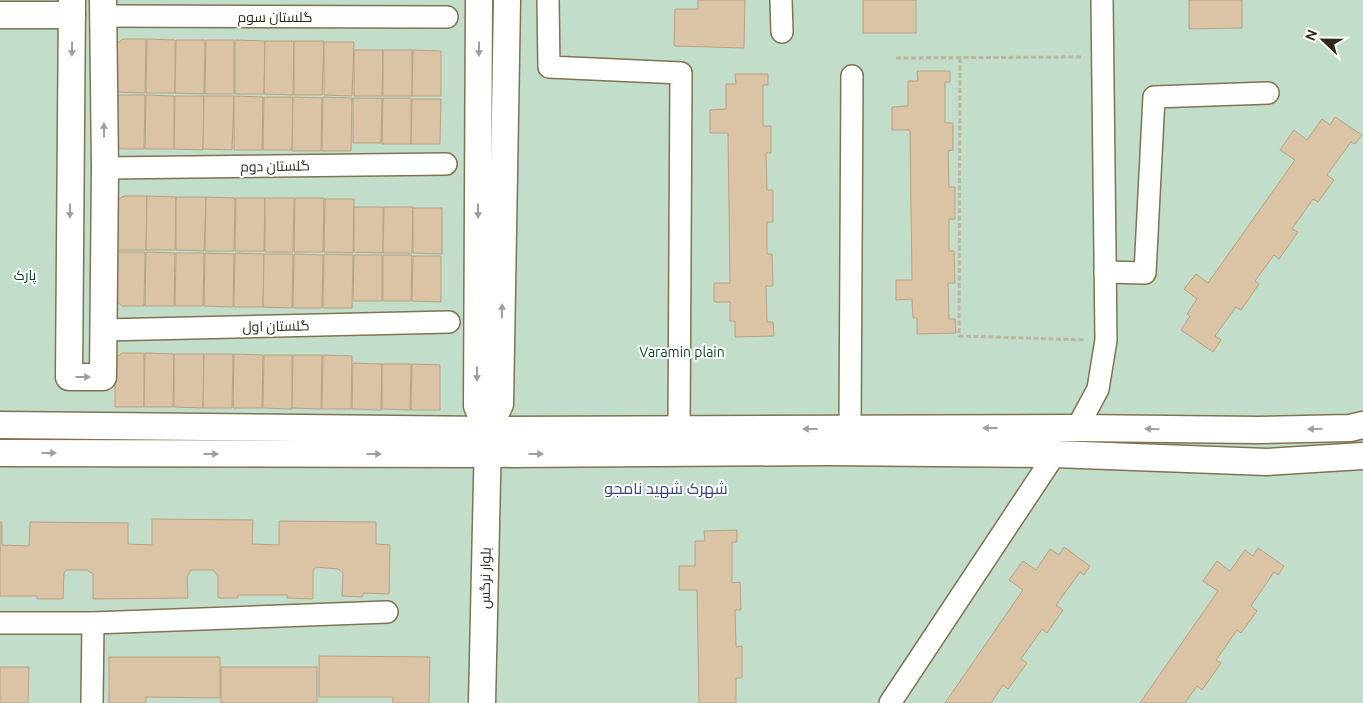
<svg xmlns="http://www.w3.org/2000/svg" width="1363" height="703" font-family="Ubuntu,Cairo,sans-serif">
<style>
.green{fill:#c2ddc9}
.building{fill:#dbc3a5;stroke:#b8a183}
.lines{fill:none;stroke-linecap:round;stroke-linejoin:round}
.minor-casing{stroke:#807352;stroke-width:24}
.tertiary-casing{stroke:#807352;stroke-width:29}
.path{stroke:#beb6a2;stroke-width:3;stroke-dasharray:5 2.5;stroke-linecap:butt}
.minor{stroke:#fff;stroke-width:21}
.tertiary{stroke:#fff;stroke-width:26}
.oneway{fill:#a19f99}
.labels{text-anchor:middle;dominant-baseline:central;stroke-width:4;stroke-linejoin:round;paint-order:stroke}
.street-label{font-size:14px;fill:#2f2a1c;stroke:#fff}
.park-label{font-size:14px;fill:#073f21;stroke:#fff}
.quarter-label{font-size:16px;fill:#374680;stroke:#fff}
</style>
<rect width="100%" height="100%" fill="#fff6e0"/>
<rect class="green" x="0" y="0" width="1363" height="703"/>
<g class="building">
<polygon points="698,0 745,0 744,48 674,46 675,9 698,9"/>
<rect x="863" y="0" width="53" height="33"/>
<polygon points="1189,0 1242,0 1242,28 1189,29"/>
<polygon points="123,39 146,39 145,93 116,92 116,44"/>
<polygon points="147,39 175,40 175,93 146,93"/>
<polygon points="176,40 205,40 204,94 175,93"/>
<polygon points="206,40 234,40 234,94 205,94"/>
<polygon points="235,40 265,41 264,94 235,94"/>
<polygon points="265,41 294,41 293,95 264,94"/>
<polygon points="294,41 324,41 322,95 294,95"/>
<polygon points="324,42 354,42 352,96 324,95"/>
<polygon points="354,50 383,50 382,96 354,96"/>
<rect x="383" y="50" width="29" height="46"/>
<polygon points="413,50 441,51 441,96 412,96"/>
<polygon points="917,71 950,71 950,82 945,82 945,123 953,123 953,150 948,151 949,187 955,187 955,219 949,219 949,251 954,251 955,283 948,283 949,319 955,319 956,333 917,334 917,318 913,318 912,299 896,300 896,280 912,280 910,130 892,130 892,107 908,106 908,81 918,81"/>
<polygon points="735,74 768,74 768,85 763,85 763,126 771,126 771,153 766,153 767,190 773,190 773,222 767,222 767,254 772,254 773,286 766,286 767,322 773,322 774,336 735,337 735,321 730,321 730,302 714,302 714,283 730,283 728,133 710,133 710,110 726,109 726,84 736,84"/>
<polygon points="116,95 145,95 144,149 121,149 114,143"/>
<polygon points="146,95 174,96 174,149 145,149"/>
<polygon points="175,96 204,96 203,150 174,149"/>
<polygon points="204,96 234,96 232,150 203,149"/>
<polygon points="234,96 263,97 262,150 234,150"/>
<polygon points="264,97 293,97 292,150 263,150"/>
<polygon points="293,97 322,98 321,151 292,151"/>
<polygon points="323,97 352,98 351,151 322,151"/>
<polygon points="353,98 382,98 381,143 353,143"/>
<polygon points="383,98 411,98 411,144 382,144"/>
<polygon points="412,99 441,99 440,144 411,144"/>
<polygon points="1335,117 1362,135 1355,144 1351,142 1327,175 1334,180 1318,202 1313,199 1292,229 1298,232 1279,259 1274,255 1255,281 1259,284 1241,310 1236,307 1215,336 1221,340 1213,352 1181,330 1190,316 1187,314 1197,299 1184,289 1196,274 1208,283 1295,160 1280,150 1294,130 1307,140 1322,119 1330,125"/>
<polygon points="124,196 147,196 146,250 117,250 116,201"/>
<polygon points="147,196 176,197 175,250 146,250"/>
<polygon points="176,197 206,197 204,251 176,250"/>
<polygon points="206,197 235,198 234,251 205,251"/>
<polygon points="236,198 265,198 264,251 235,251"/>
<polygon points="265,198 294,198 293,252 265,252"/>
<polygon points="295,198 324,198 323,252 294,252"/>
<polygon points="325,199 354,199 353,253 324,252"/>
<polygon points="354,207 383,207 383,253 354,252"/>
<polygon points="384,207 413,207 412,253 383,253"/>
<polygon points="413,208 442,208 442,254 413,253"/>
<polygon points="116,252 145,252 144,306 122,306 115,300"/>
<polygon points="146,252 175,253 174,306 145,306"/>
<polygon points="176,253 204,253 203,306 175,306"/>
<polygon points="205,253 234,254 233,307 204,306"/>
<polygon points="235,253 264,254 263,307 234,307"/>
<polygon points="264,254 293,254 292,308 263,307"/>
<polygon points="294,254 323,255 322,308 293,308"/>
<polygon points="324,254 353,255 352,308 323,308"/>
<polygon points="354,255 382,255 382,301 353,301"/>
<polygon points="383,255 412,255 411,301 383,301"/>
<polygon points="413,256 441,256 441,302 412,301"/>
<polygon points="122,353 144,353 144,407 115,407 115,358"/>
<polygon points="145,353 174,354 173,407 144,407"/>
<polygon points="174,354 204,354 203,408 174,407"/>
<polygon points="204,354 233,354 232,408 203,408"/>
<polygon points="234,354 263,355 262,408 233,408"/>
<polygon points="264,355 292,355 292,409 263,408"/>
<polygon points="293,355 322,355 321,409 292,408"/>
<polygon points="323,355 352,356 351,409 322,409"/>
<polygon points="353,363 382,364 381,410 352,409"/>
<polygon points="382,364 411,364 410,410 382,409"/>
<polygon points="412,364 440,365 440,410 411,410"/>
<polygon points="152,519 253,520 252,544 279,545 279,521 376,522 376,544 390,545 389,594 364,593 362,597 342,596 343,573 338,569 316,567 313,571 313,599 287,598 287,595 238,595 238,598 218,598 218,576 213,570 191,570 187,577 188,598 93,599 93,574 87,570 66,570 64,573 63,599 37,599 37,596 0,596 0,522 2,522 2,545 29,546 30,522 128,523 128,544 152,545"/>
<polygon points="737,530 737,542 732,542 732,583 740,582 741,610 735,610 736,647 742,646 742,678 736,678 736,703 699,703 697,590 679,590 679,566 695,566 695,541 705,541 704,531"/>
<polygon points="1064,547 1090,566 1084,575 1080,572 1056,605 1063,610 1047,633 1042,629 1021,659 1027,663 1008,689 1003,685 991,703 945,703 1023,590 1009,580 1023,561 1036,570 1050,549 1059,555"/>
<polygon points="1258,548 1284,566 1278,575 1274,572 1251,606 1257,611 1241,633 1237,630 1216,660 1221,663 1202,690 1197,686 1185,703 1140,703 1218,591 1203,581 1217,561 1230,571 1245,550 1253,556"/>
<polygon points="319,656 430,657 429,703 393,703 393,697 319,697"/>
<polygon points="109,657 220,657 220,698 146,697 146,703 109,703"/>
<polygon points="0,667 29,667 28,703 0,703"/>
<rect x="221" y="667" width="96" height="36"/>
</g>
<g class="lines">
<g class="minor-casing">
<g id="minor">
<polyline points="548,0 549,67 681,73 679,429"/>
<polyline points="781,0 782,32"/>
<polyline points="103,16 447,17"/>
<polyline points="105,168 446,164"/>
<polyline points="1105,272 1145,273 1154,97 1268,93"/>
<polyline points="104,330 449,322"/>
<polyline points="850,428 852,76"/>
<polyline points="1077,428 1098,389 1106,340 1102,0"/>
<polyline points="0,623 93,623 387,612"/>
<polyline points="92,703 93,623"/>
<polyline points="890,703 1055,454"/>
</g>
</g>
<g class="tertiary-casing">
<g id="tertiary">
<polyline points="72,0 69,377 103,377 105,168 103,0"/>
<polyline points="479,0 477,406 488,430 500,404 507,0"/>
<polyline points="0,15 72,15"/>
<polyline points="0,425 488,430 1077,428 1258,430 1350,428 1363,425"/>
<polyline points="0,453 488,454 827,452 1055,454 1267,462 1363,456"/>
<polyline points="482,703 488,436"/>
</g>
</g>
<g class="path">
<polyline points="896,58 1082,57"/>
<polyline points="960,58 959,336 1086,340"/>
</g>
<use href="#minor" class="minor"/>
<use href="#tertiary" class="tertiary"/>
</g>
<defs><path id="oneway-solid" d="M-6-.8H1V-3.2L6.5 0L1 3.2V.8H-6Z" transform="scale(1.25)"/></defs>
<g class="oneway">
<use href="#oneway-solid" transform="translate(72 49) rotate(91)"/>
<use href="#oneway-solid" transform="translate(479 49) rotate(90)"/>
<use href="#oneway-solid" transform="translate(104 130) rotate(-91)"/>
<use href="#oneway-solid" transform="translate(70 211) rotate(91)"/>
<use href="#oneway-solid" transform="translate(478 211) rotate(90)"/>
<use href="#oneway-solid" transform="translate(502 311) rotate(-89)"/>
<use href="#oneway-solid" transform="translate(477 374) rotate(90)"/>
<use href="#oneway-solid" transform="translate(83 377)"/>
<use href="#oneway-solid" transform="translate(990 428) rotate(180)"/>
<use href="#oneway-solid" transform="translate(810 429) rotate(180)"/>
<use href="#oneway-solid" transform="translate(1152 429) rotate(-179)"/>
<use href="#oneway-solid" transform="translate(1315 429) rotate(179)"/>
<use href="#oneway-solid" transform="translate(49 453)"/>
<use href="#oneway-solid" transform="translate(211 454)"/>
<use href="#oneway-solid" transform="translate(374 454)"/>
<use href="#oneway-solid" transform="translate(536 454)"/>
</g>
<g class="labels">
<g class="street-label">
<text x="275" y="17">گلستان سوم</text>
<text transform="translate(275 166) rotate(-1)">گلستان دوم</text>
<text transform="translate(276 326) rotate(-1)">گلستان اول</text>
<text transform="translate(485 578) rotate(-89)">بلوار نرگس</text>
</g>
<g class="park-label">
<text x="25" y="275">پارک</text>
<text x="682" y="352">Varamin plain</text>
</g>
<g class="quarter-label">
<text x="666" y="488">شهرک شهید نامجو</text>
</g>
</g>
<g transform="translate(1323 40) rotate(292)" stroke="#ffffff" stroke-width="4" paint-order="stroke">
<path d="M0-4L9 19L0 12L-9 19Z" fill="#2f2a1c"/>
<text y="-8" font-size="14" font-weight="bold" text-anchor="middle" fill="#2f2a1c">N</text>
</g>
</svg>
